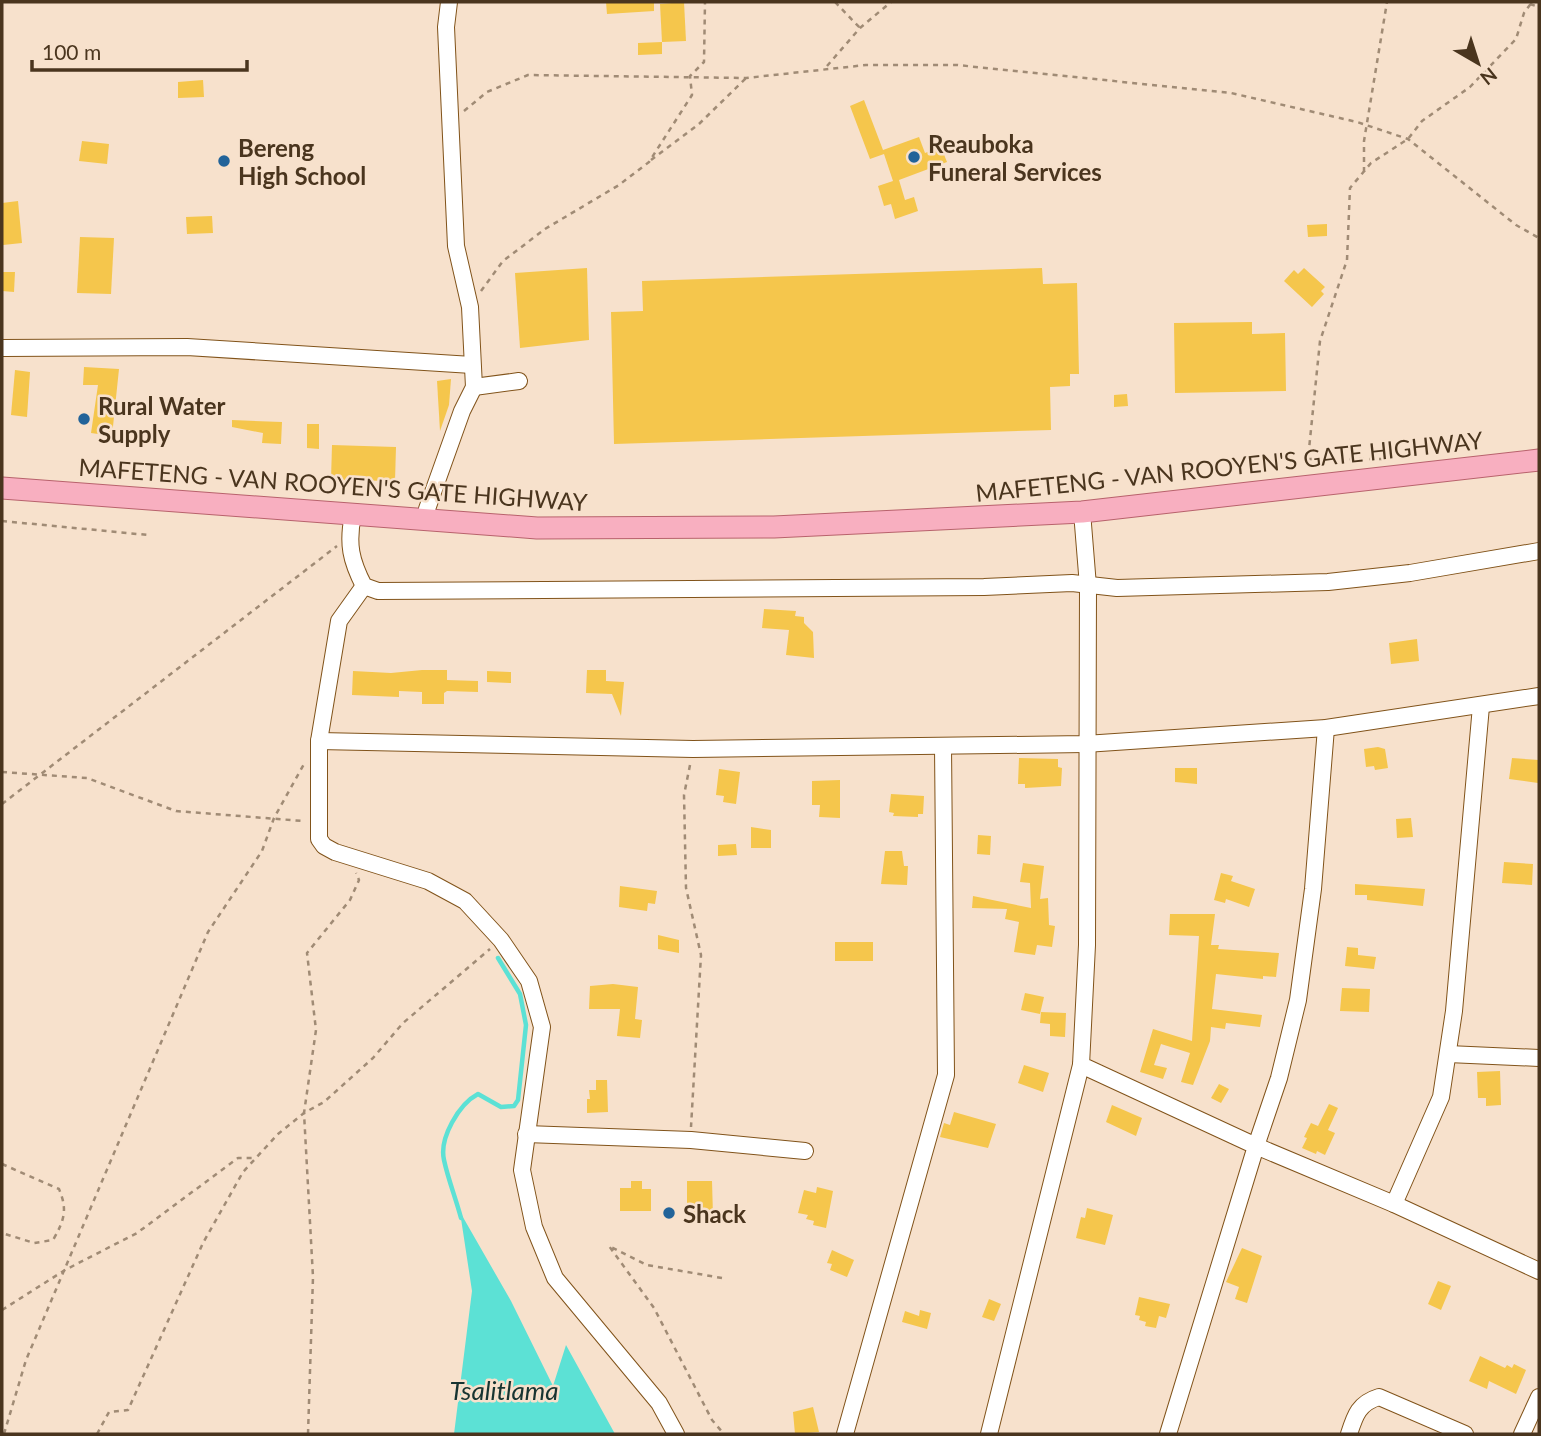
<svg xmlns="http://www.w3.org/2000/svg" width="1541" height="1436" font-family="Lato,sans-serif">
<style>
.water{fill:#5ce1d5}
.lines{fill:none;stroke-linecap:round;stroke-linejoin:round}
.stream{stroke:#5ce1d5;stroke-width:4.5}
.building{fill:#f5c64c}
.minor-casing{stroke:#81531a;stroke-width:18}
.major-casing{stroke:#b8626c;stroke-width:23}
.path{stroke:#a08b75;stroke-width:2.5;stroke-dasharray:5 5;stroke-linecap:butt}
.minor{stroke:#fff;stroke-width:16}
.major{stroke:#f8afc0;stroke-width:21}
.poi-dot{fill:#226399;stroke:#f7e1cc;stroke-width:2.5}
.labels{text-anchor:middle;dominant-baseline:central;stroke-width:5;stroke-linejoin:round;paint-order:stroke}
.poi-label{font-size:24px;font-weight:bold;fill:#4a351e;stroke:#f7e1cc;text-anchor:start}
.street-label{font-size:24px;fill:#4a351e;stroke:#f7e1cc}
.water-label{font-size:26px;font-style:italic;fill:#173431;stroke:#f7e1cc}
</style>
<rect width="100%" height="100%" fill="#f7e1cc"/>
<polygon class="water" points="460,1212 511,1301 553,1386 566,1345 615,1434 454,1434 472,1291"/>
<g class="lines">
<path class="stream" d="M461,1218C456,1199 448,1179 444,1160C439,1138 459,1104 478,1094L501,1107L514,1106L518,1100L526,1025L520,994L498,958"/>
</g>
<g class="building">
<polygon points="606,2 654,2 654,11 607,14"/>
<polygon points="684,2 686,41 662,42 660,4"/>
<polygon points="662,42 662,54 638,55 638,43"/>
<polygon points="203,80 204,97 178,98 178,82"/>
<polygon points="864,100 883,150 919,137 925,153 941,147 947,162 899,180 905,200 914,197 918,211 895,219 891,204 884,206 878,186 893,181 884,154 870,159 850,106"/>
<polygon points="82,141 109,144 107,164 79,161"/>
<polygon points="18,201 22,243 3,245 2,203"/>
<polygon points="212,216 213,233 187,234 186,217"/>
<polygon points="1327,224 1327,236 1308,237 1307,225"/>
<polygon points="80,237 114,238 111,294 77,293"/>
<polygon points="587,268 589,340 520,348 515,273"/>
<polygon points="1042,268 1043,284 1077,283 1079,374 1070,374 1070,386 1050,387 1051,430 614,444 611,312 643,311 642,281"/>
<polygon points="1304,268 1325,287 1321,291 1324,294 1312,307 1284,281 1294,270 1298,274"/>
<polygon points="2,272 15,272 14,292 2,291"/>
<polygon points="1252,322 1252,334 1285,333 1286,391 1175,393 1174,323"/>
<polygon points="84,367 119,369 112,436 91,433 98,385 83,385"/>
<polygon points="15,370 30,372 27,417 11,415"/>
<polygon points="451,379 449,405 440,431 437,381"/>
<polygon points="1127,394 1128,406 1114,407 1114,395"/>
<polygon points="232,420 282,422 281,444 262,443 263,433 232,427"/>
<polygon points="307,424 319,424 319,449 307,448"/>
<polygon points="332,445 396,447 395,481 331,480"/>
<polygon points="764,609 796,611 795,616 804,617 804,623 813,632 814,658 786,655 789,630 762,628"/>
<polygon points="1417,639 1419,661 1391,664 1389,643"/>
<polygon points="422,670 447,670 447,680 478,681 478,692 447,691 444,693 444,704 422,704 422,692 399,691 399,697 352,695 353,671 391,673"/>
<polygon points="587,670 606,670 606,681 624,682 621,716 612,694 586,693"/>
<polygon points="487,671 511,672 511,683 487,682"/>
<polygon points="1378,747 1385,749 1388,768 1375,770 1374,766 1366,767 1364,749"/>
<polygon points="1019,758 1058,759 1058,767 1062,768 1061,786 1025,788 1025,784 1018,784"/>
<polygon points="1512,758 1539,760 1538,783 1509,779"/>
<polygon points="1175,768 1197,768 1197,784 1175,782"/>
<polygon points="719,769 740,772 736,804 723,802 724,796 716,795"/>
<polygon points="840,780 840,818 819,817 820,805 812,805 812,781"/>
<polygon points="891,794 924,796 923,814 918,814 918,817 893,816 894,813 889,812"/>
<polygon points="1411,818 1413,837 1397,838 1396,819"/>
<polygon points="751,827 771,830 771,848 751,848"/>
<polygon points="978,835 991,836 990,855 977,854"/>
<polygon points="736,844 737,855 718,856 718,845"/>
<polygon points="885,851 902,851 904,866 908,866 907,885 881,884"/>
<polygon points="1504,862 1533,864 1532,885 1502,883"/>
<polygon points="1023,863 1044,866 1040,899 1048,898 1049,925 1055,926 1052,947 1037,945 1035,955 1014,952 1019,922 1005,919 1007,909 972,908 973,896 1031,908 1030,883 1020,882"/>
<polygon points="1221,873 1233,876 1231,881 1255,889 1249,907 1226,899 1225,903 1214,900"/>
<polygon points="1355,884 1425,889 1423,906 1367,900 1367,895 1355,895"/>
<polygon points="620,886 657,891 655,904 648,903 647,911 619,907"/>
<polygon points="1170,914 1215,914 1211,945 1219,945 1218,949 1279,953 1276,977 1263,976 1263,979 1216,974 1212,1009 1262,1015 1260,1027 1226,1023 1225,1029 1211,1027 1210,1041 1193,1085 1181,1082 1190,1053 1161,1044 1154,1065 1167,1068 1163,1079 1140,1072 1153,1029 1192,1041 1199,936 1169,935"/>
<polygon points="658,935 679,940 679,953 658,949"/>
<rect x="835" y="942" width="38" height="19"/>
<polygon points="1347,947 1358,948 1358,955 1376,957 1374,969 1345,966"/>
<polygon points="613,984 638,987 635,1019 642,1020 640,1038 617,1036 620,1009 589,1009 590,986"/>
<polygon points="1342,988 1370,989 1369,1012 1340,1011"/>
<polygon points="1025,993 1044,997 1040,1014 1021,1010"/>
<polygon points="1041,1012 1066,1013 1065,1037 1050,1036 1050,1024 1040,1023"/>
<polygon points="1024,1065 1049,1073 1043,1092 1018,1083"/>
<polygon points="1500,1071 1501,1105 1486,1106 1486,1098 1478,1098 1477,1072"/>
<polygon points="596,1080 607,1080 608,1112 587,1113 587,1099 590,1099 589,1090 596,1090"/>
<polygon points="1219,1084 1229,1089 1221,1103 1211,1098"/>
<polygon points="1329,1104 1338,1108 1328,1130 1335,1133 1325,1155 1317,1151 1316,1154 1302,1148 1307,1138 1304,1137 1311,1123 1318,1126"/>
<polygon points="1112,1105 1142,1118 1136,1136 1106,1122"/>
<polygon points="954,1112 996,1124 988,1148 940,1137 944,1123 950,1125"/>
<polygon points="631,1181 642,1181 642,1189 651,1189 651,1211 620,1211 620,1188 631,1188"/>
<polygon points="687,1181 712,1181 713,1216 687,1217"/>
<polygon points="817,1187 833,1191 826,1228 813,1225 814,1221 806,1219 808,1215 798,1213 804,1190 816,1193"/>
<polygon points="1087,1208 1113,1215 1105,1245 1076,1238 1081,1217 1085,1218"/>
<polygon points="1242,1248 1262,1256 1247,1303 1235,1299 1239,1287 1226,1282"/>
<polygon points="832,1250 854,1260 847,1277 830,1270 832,1264 827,1263"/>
<polygon points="1438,1281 1451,1286 1441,1310 1428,1304"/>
<polygon points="1139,1297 1170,1304 1166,1318 1159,1316 1156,1328 1145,1326 1146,1322 1139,1320 1140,1316 1135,1315"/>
<polygon points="989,1299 1001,1304 994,1321 982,1317"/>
<polygon points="920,1310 931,1313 927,1329 902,1322 905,1311 919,1316"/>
<polygon points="1480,1356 1505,1368 1507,1365 1512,1368 1514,1364 1526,1370 1516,1394 1489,1381 1487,1389 1469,1381"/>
<polygon points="813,1407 819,1432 795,1434 793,1412"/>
</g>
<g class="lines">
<g class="minor-casing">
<g id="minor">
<polyline points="2,348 187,347 472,365"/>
<polyline points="474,387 519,381"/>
<polyline points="1082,512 1088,586 1087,945 1081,1065 1256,1146 1168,1434"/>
<path d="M353,515C347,544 351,561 364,586L378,591L984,587L1072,583L1117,588L1328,582L1410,573L1539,551"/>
<polyline points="427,518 427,509 462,411 474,387 470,307 456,246 446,27 449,2"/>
<polyline points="364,586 339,621 319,741 319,839 324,846 335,852 428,881 465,901 501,940 529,981 542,1027 522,1170 534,1227 555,1278 659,1403 676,1434"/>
<polyline points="1326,728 1313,889 1298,1000 1279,1078 1256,1146 1394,1204 1539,1271"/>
<polyline points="319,741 693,749 1085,744 1326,728 1539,696"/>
<polyline points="1448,1054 1539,1058"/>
<polyline points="526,1134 691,1140 805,1151"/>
<polyline points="1394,1204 1441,1097 1454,1011 1481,706"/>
<polyline points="845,1434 946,1075 943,746"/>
<polyline points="989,1434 1081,1065"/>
<path d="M1349,1434C1355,1415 1359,1403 1379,1397L1465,1434"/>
<polyline points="1522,1434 1539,1397"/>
</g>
</g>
<g class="major-casing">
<polyline id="major" points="2,488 537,528 774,527 1082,512 1539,460"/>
</g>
<g class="path">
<polyline points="835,2 860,28"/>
<polyline points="1530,4 1539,7"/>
<polyline points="827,66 860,28 891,2"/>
<polyline points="464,111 487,92 528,75 746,78 866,65 957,65 1231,93 1357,122 1408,139 1516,225 1539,238"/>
<polyline points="651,160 699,124 746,78"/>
<polyline points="1364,172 1364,141 1387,2"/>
<polyline points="481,291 503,261 545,229 619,185 649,162 692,95 690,76 704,62 705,2"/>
<polyline points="1384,459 1308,459 1320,341 1347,260 1350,188 1371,163 1408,139 1422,121 1470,87 1516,39 1524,13 1532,2"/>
<polyline points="2,521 148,535"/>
<polyline points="690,765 684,795 686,888 701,955 691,1127"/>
<polyline points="2,772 87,778 176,811 303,821"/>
<polyline points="2,804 337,546"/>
<path d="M2,1164L59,1189C68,1210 64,1221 53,1240L34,1243L2,1233"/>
<polyline points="722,1278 647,1265 609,1246 654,1308 712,1420 724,1434"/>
<polyline points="2,1310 65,1270 137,1233 238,1158 255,1158"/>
<polyline points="4,1434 26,1360 208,932 262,851 274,818 304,764"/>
<polyline points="97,1434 109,1412 128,1410 203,1243 243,1172 278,1134 304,1113 324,1102 373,1058 403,1023 490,949"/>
<polyline points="308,1434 313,1277 304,1113 316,1030 307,953 350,900 359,880 356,873"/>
</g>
<use href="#minor" class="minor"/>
<use href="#major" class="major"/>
</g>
<g class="poi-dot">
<circle cx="914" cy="157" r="7"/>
<circle cx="224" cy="161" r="7"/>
<circle cx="84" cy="419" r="7"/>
<circle cx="669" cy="1213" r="7"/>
</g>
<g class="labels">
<g class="poi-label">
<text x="928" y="143">Reauboka<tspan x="928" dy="28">Funeral Services</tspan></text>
<text x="238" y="147">Bereng<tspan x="238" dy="28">High School</tspan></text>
<text x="98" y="405">Rural Water<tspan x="98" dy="28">Supply</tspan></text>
<text x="683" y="1213">Shack</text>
</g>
<g class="street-label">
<text transform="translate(1229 466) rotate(-6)">MAFETENG - VAN ROOYEN'S GATE HIGHWAY</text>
<text transform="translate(333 484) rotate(4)">MAFETENG - VAN ROOYEN'S GATE HIGHWAY</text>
</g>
<g class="water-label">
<text x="504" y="1390">Tsalitlama</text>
</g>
</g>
<rect width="1541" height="1436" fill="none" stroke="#4a351e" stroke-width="7"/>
<g transform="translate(1478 63) rotate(141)" stroke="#f7e1cc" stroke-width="5" paint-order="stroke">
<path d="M0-5L12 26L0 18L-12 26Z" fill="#4a351e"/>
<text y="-10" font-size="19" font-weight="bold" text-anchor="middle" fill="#4a351e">N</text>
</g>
<path d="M32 60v10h215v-10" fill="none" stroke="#4a351e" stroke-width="3.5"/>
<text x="42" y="60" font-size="21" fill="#4a351e" stroke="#f7e1cc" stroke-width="5" paint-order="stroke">100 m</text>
</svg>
